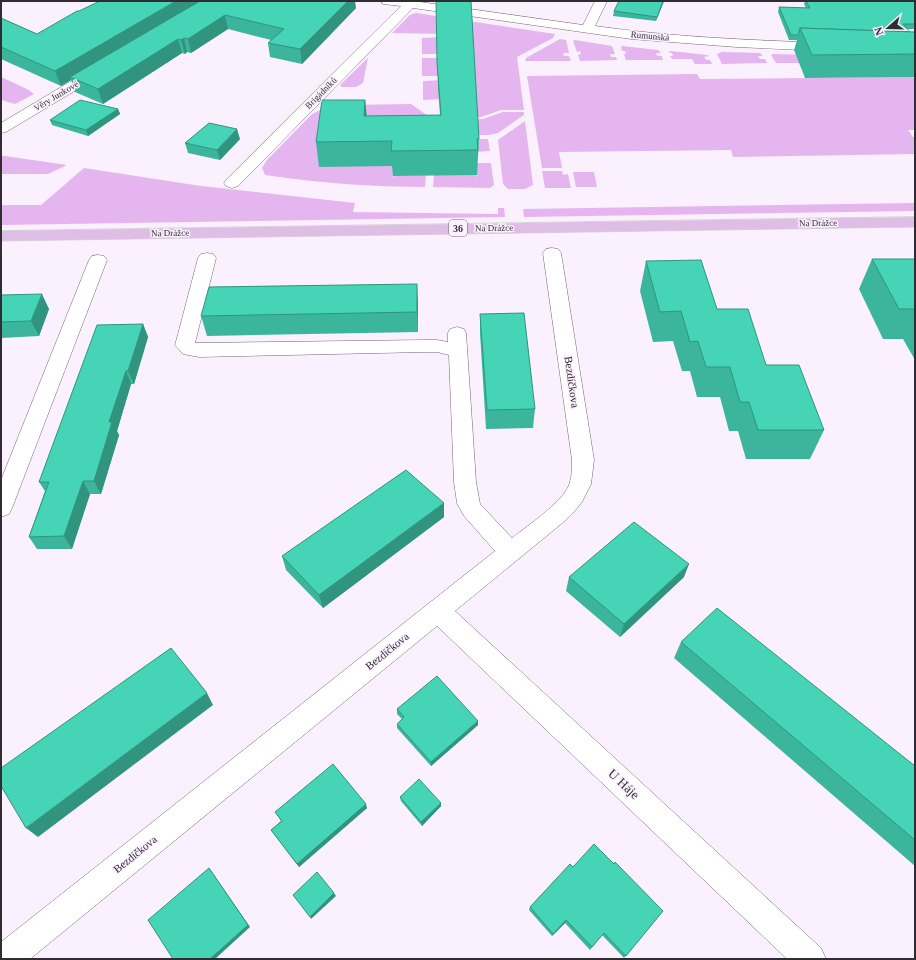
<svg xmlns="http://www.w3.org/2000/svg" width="916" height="960" font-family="Georgia,serif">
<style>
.green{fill:#e5b5ef}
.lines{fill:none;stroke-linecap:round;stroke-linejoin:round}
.minor-casing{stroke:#736776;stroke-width:1}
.primary-casing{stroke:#d6d5d6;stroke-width:1}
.minor{fill:#fff;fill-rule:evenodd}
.primary{fill:#dfbee6;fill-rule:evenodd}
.wall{fill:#3bb69d}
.shaded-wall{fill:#30947f}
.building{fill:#45d4b6;stroke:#30947f}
.labels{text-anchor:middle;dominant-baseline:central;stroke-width:3;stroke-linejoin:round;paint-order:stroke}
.far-street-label{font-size:9px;fill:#312b32;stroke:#fbf0fe}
.shield{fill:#fbf0fe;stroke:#6e666f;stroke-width:1}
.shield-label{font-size:10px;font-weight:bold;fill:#312b32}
.street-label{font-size:11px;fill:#312b32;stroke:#fbf0fe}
.near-street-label{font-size:13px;fill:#312b32;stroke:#fbf0fe}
</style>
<rect width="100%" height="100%" fill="#fbf0fe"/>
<g class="green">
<polygon points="416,13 555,34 553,38 517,57 524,110 501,110 478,118 443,34 392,33 410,15"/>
<polygon points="443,37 444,54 422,54 422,38"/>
<polygon points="560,39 566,40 569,53 563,53 564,56 569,56 571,61 525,61 526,58"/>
<polygon points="575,40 612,46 615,54 610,54 611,57 616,57 617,60 580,61 578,55 581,54 580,51 577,52 573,41"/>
<polygon points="622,46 658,50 661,53 656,53 657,56 662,56 663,60 626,60 624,54 626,54 625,51 622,51 621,47"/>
<polygon points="671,51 707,55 709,56 704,57 706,60 710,60 712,64 695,64 692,59 672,59 670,56 673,56 672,53 668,52"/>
<polygon points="722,52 760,53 763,56 758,56 760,59 765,59 767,63 722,64 717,54"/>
<polygon points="773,54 815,55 821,63 776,63 771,55"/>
<polygon points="368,58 363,83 356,87 342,87 340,85"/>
<rect x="422" y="58" width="22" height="18"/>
<polygon points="697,74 700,79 913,77 915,80 915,130 908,130 913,137 915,137 915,154 733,157 731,150 559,152 562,168 542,168 527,76"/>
<polygon points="1,77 27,89 34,94 15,104 1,100"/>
<polygon points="444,80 445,99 423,100 423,81"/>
<path d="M411,104L457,136L393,164V178L394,176L426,175L425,187C372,187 318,183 265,175L262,168L267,160L312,114L320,110L335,106L349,105Z"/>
<polygon points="503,112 524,112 524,115 498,133 489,135 468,135 444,121 483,119"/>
<polygon points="525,121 533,185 525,189 508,189 503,184 498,140"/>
<polygon points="475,139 488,139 490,151 476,152"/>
<polygon points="1,156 5,156 67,165 48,174 1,174"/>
<polygon points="477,163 491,163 494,185 490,188 433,187 434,175 476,175 477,177"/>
<polygon points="84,168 201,186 355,203 353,212 498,214 498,208 504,208 505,217 1,225 1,205 41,205"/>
<polygon points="542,171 562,171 563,175 568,174 571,188 545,188"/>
<polygon points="573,172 594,172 597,187 576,187"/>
<polygon points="915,203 915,211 524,217 523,209"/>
</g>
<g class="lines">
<g class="minor-casing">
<g id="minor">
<path d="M381,1H413L583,25L595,1H607L595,26C671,37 748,40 825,43L830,44L831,47L830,50L825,51L737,47L631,39L413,8L238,186L232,188L226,186L224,183L226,180L401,6L383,4Z"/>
<polygon points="98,67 103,68 105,71 103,74 6,132 1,133 1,123 93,68"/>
<path d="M552,248L558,249L561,253L594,460L591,484L582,502L573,513L566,520L455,611L821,948L826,959H787L437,626L30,959H1V942L495,551L464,516L457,503L454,482L449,355L437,352H424L199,357L183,354L175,345L177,338L198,258L201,254L207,253L213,254L216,258L195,343L424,340H437L448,342V333L450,329L457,327L464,329L466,333L476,482L480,504L512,538C527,526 562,503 569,485C572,477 572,468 572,460L543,253L546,249Z"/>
<polygon points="98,255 104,256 107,260 12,508 9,514 1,517 1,480 89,260 92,256"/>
</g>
</g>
<g class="primary-casing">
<polygon id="primary" points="915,217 915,227 1,241 1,231"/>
</g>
<use href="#minor" class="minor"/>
<use href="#primary" class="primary"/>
</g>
<g class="wall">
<polygon points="619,1 664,1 656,21 613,16 614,11"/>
<polygon points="805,1 915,1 915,29 908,29 910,32 915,32 915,77 805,78 794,50 797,40 789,40 778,12 779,7 806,8 804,4"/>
<polygon points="436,3 479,139 477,175 393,176 392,166 319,167 316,142 365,100 367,116 440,115 438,86"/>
<polygon points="356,8 302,64 270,57 268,43 271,40 228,29 191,53 187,52 185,54 182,53 103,104 75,92 71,80 61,86 1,59 1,18 37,34 79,11"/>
<polygon points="118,109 120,114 88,136 52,125 50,120"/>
<polygon points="240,139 220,160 188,153 185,143"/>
<polygon points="872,259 915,259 915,360 903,339 883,339 859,289"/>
<polygon points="646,261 717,309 824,430 810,459 746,459 738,431 729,431 720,397 697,397 690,371 682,371 673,341 653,342 640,291"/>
<polygon points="1,295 49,309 39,336 1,338"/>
<polygon points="418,303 418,332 207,336 201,316"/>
<polygon points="480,314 535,409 533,428 486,429 480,333"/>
<polygon points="143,324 148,337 134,384 131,384 117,431 119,435 101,494 90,494 72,549 37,549 29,537 45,491 39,482"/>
<polygon points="444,503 444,517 323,608 286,570 282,556"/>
<polygon points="569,577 684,577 620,637 566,591"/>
<polygon points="681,642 915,766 915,866 674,658"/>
<polygon points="397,709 478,721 478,725 431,766 397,728 397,724 402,719 397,714"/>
<polygon points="400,797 441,806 422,826 401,801"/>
<polygon points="367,808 299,867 271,830 281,821 275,812"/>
<polygon points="573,867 663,911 624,958 602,935 590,950 565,923 552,936 529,910 530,907"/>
</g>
<g class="shaded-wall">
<polygon points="176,1 203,1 70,77 71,80 61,86 55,71"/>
<polygon points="348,1 355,1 356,8 302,64 300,49"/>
<polygon points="663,1 664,1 656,21 657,17"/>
<polygon points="225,15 228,29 191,53 188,39"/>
<polygon points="184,38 187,52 185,54 181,40"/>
<polygon points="178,39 182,53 103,104 98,89"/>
<polygon points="365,100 367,124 364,116"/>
<polygon points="118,109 120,114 88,136 86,130"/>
<polygon points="237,129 240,139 220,160 217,150"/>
<polygon points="417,284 418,303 418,332 417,312"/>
<polygon points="42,294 49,309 39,336 31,321"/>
<polygon points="143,324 148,337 134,384 128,371"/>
<polygon points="126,371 131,384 117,431 119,435 101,494 94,481 109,422"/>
<polygon points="83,481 90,494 72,549 64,536"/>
<polygon points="444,503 444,517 323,608 319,595"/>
<polygon points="689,564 684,577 620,637 624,624"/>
<polygon points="207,693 213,705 38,837 26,828"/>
<polygon points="478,721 478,725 431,766 431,762"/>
<polygon points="441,803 441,806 422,826 421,822"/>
<polygon points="366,804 367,808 299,867 297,864"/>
<polygon points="209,868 250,927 215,959 210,959"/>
<polygon points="334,893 336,896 311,919 310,917"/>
<polygon points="566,920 565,923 552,936 553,934"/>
</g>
<g class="building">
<polygon points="100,1 176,1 55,71 1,47 1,18 37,34 77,11 79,11"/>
<polygon points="200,1 348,1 300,49 268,43 284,29 225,15 188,39 184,38 181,40 178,39 98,89 70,77"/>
<polygon points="436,1 471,1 479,139 477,139 478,150 391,151 392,141 316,142 322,100 365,100 364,116 441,115 437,63"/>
<polygon points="619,1 663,1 657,17 614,11"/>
<polygon points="806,1 915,1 915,24 903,24 910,32 800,28 798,35 791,35 779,7 810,8"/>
<polygon points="800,28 915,32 915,54 812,55"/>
<polygon points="80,100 118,109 86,130 50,120"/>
<polygon points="209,123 237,129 217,150 185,143"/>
<polygon points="872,259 915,259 915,309 899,309"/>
<polygon points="701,260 717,309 748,309 766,365 799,365 824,430 758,430 749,402 740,402 730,367 706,367 698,341 690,342 681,311 660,312 646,261"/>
<polygon points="417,284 417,312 201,316 209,287"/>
<polygon points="42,294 31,321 1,322 1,295"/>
<polygon points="524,313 535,409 487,410 480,314"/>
<polygon points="143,324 128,371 126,371 109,422 112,422 94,481 83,481 64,536 29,537 49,482 39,482 97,325"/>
<polygon points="406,470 444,503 319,595 282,556"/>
<polygon points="634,522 689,564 624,624 569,577"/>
<polygon points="717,608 915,766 915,840 681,642"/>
<polygon points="171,648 207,693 26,828 1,786 1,768"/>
<polygon points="437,676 478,721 431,762 397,724 404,717 397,709"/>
<polygon points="333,764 366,804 297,864 271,830 282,821 275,812"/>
<polygon points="419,779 441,803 421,822 400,797"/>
<polygon points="594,844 614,864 615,862 663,911 626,956 604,933 592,947 566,920 553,934 530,907 570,864 573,867"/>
<polygon points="209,868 248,925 210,959 173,959 148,920"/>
<polygon points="317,872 334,893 310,917 293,895"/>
</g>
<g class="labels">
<g class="far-street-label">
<text transform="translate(650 36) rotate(5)">Rumunská</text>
<text transform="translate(321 93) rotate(-45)">Brigádníků</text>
<text transform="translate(56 96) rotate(-31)">Věry Junkové</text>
<text transform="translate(818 223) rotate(-1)">Na Drážce</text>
<text transform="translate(494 228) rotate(-1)">Na Drážce</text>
<text transform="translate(170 233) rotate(-1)">Na Drážce</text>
</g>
<rect class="shield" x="449" y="220" width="18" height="16" rx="3"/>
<g class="shield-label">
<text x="458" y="228">36</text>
</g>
<g class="street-label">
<text transform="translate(572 382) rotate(82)">Bezdíčkova</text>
<text transform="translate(387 651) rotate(-39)">Bezdíčkova</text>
<text transform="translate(135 854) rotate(-39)">Bezdíčkova</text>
</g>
<g class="near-street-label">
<text transform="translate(624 784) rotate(43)">U Háje</text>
</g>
</g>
<rect width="916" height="960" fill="none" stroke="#312b32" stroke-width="4"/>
<g transform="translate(888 28) rotate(250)" stroke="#fbf0fe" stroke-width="3" paint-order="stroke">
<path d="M0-3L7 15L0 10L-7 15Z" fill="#312b32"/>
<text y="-6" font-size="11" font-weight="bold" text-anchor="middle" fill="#312b32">N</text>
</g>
</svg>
